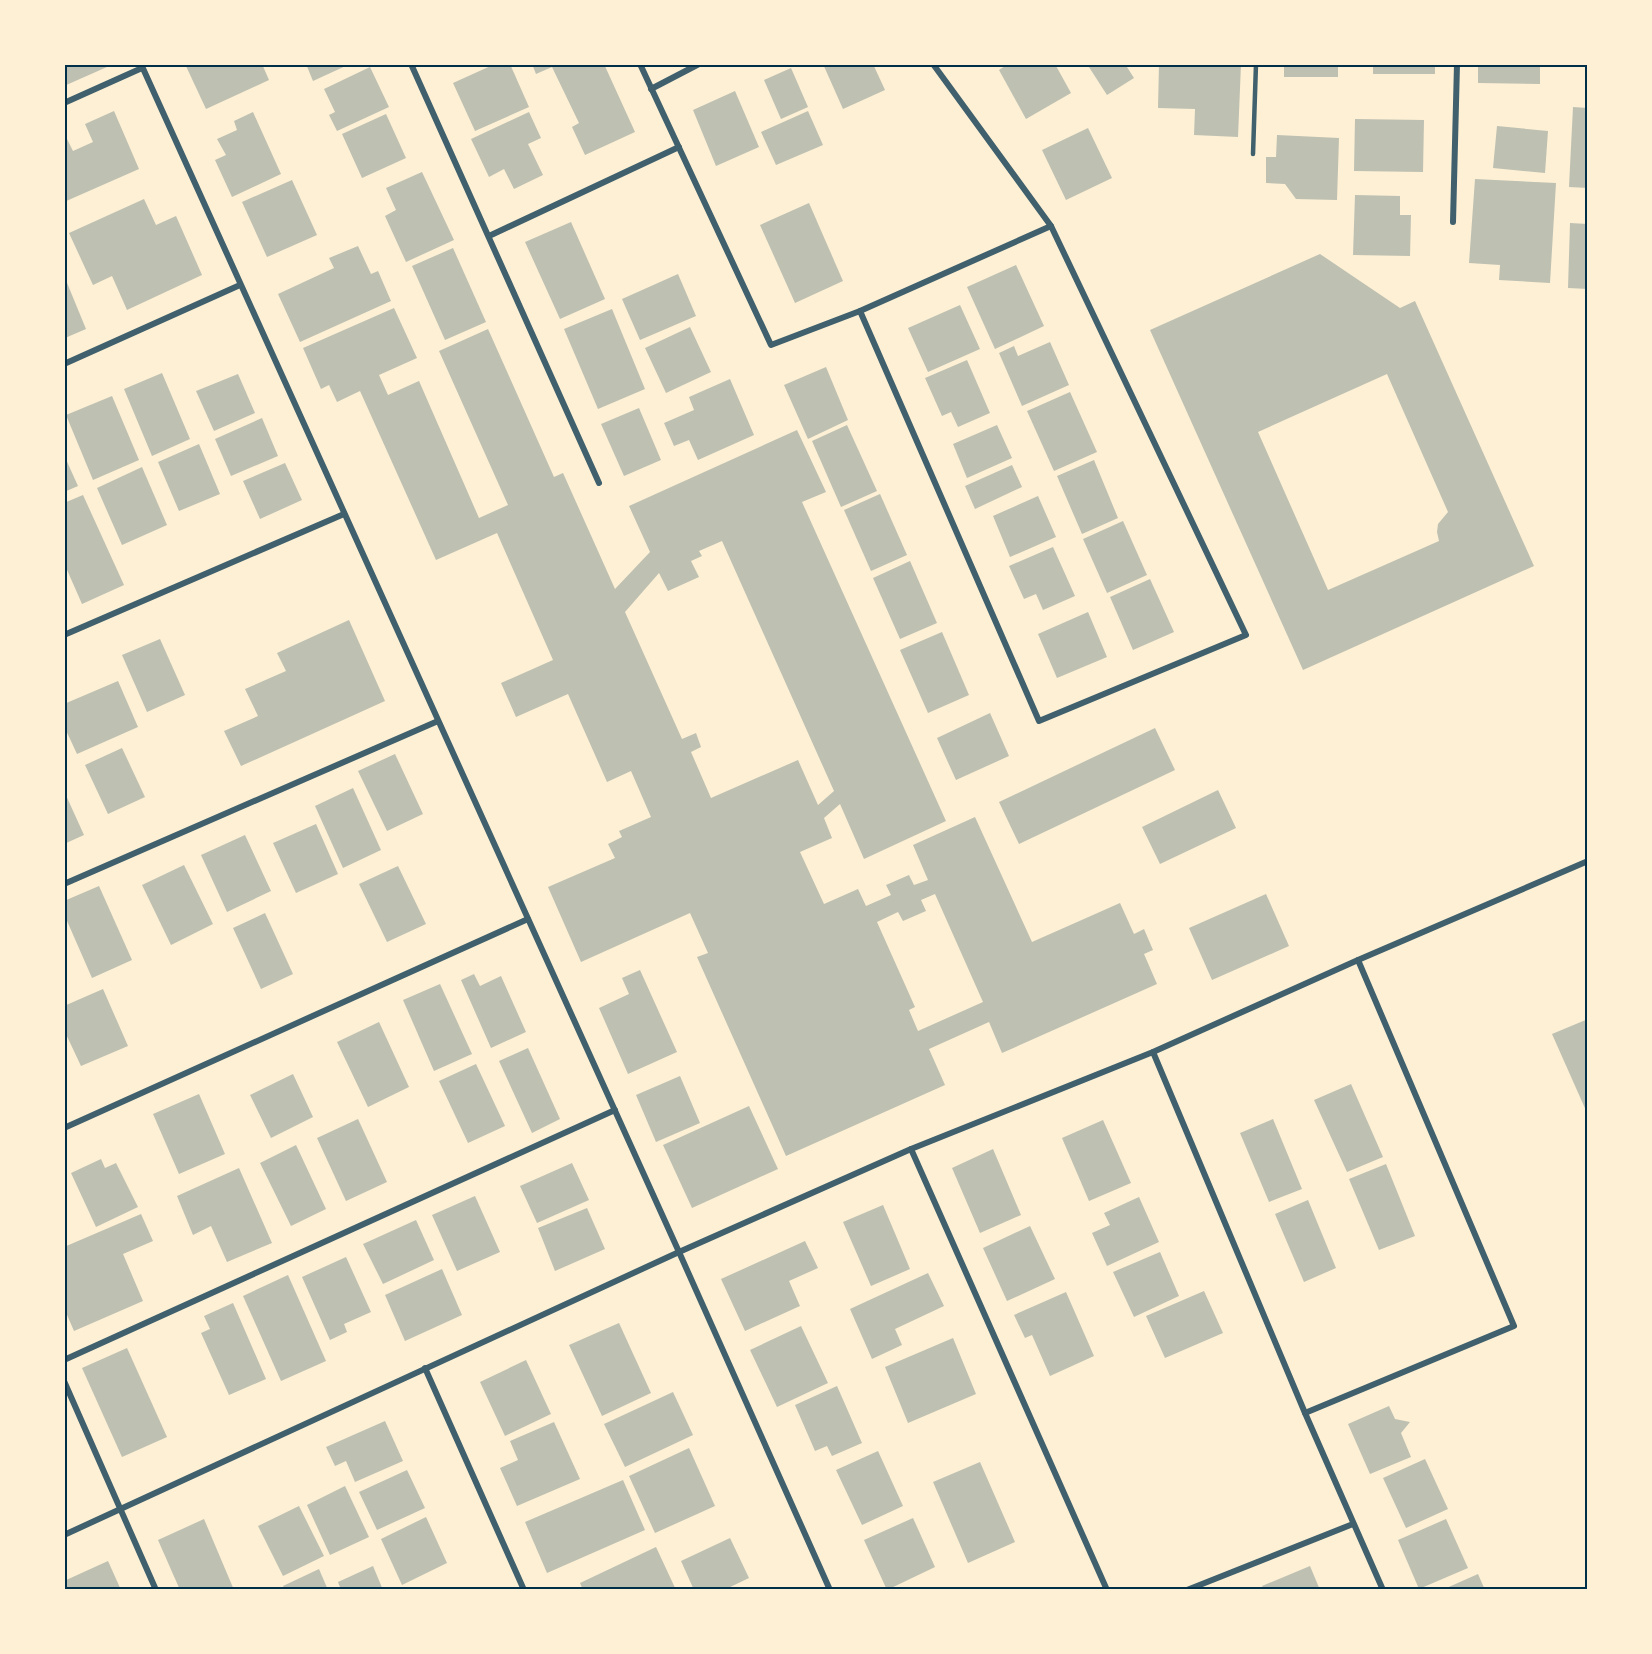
<svg xmlns="http://www.w3.org/2000/svg" width="1652" height="1654" font-family="Roboto,sans-serif">
<style>
.building{fill:#bec0b2;fill-rule:evenodd}
.lines{fill:none;stroke-linecap:round;stroke-linejoin:round}
.service{stroke:#3f606c;stroke-width:4.5}
.minor{stroke:#3f606c;stroke-width:6}
.neatline{fill:none;stroke:#003049;stroke-width:2}
</style>
<rect width="100%" height="100%" fill="#fdf0d5"/>
<g class="building">
<polygon points="64,64 106,64 107,67 64,86"/>
<polygon points="185,64 262,64 269,80 206,109"/>
<polygon points="306,64 350,64 313,81"/>
<polygon points="495,64 510,64 529,107 475,131 453,83"/>
<polygon points="532,64 604,64 635,132 585,155 572,127 579,123 552,67 536,74"/>
<polygon points="823,64 873,64 885,90 843,109"/>
<polygon points="1008,64 1055,64 1071,93 1026,119 999,70"/>
<polygon points="1087,64 1125,64 1134,78 1107,95"/>
<polygon points="1159,64 1241,64 1238,137 1194,135 1195,109 1158,108"/>
<rect x="1284" y="64" width="54" height="13"/>
<rect x="1373" y="64" width="62" height="10"/>
<polygon points="1478,64 1540,64 1540,84 1478,83"/>
<polygon points="370,67 389,107 337,131 329,115 335,112 324,89"/>
<polygon points="791,68 808,107 781,119 764,80"/>
<polygon points="735,91 759,147 716,166 693,110"/>
<polygon points="1573,107 1588,108 1588,188 1569,187"/>
<polygon points="114,111 139,169 64,202 64,133 73,151 93,142 85,124"/>
<polygon points="808,111 823,145 776,165 761,132"/>
<polygon points="253,112 281,174 232,197 215,160 226,155 217,139 237,130 234,121"/>
<polygon points="529,112 541,138 528,144 543,175 514,189 504,169 489,177 471,139"/>
<polygon points="386,114 406,158 362,178 342,134"/>
<polygon points="1355,119 1424,120 1423,172 1354,171"/>
<polygon points="1497,126 1548,131 1545,173 1493,168"/>
<polygon points="1088,128 1112,178 1066,200 1042,150"/>
<polygon points="1277,135 1339,138 1337,200 1296,199 1285,184 1266,183 1266,157 1276,157"/>
<polygon points="422,172 454,240 406,262 385,216 396,210 386,188"/>
<polygon points="1475,179 1556,183 1550,283 1499,280 1500,265 1469,263"/>
<polygon points="292,180 317,235 267,257 242,202"/>
<polygon points="1355,195 1400,196 1400,215 1411,215 1410,256 1353,255"/>
<polygon points="144,199 156,225 176,216 202,275 127,310 112,276 93,285 69,233"/>
<polygon points="809,203 843,281 795,303 760,225"/>
<polygon points="571,222 605,299 560,319 525,242"/>
<polygon points="1570,223 1588,224 1588,289 1568,288"/>
<polygon points="358,246 371,274 378,271 391,301 300,342 278,294 334,268 329,258"/>
<polygon points="453,248 486,322 445,340 412,266"/>
<path d="M1320,254L1400,308L1415,301L1534,566L1303,670L1150,330ZM1387,374L1448,512L1438,524L1437,532L1439,541L1328,590L1258,432Z"/>
<polygon points="1016,265 1044,326 995,349 967,287"/>
<polygon points="678,274 696,316 640,340 622,299"/>
<polygon points="65,278 86,329 65,338"/>
<polygon points="960,305 980,349 928,372 908,328"/>
<path d="M394,308L417,358L379,375L388,395L419,381L479,518L508,505L439,351L488,329L554,477L563,473L615,589L650,552L629,506L797,430L826,492L802,502L946,821L864,859L840,804L824,818L832,838L800,852L824,904L858,889L866,906L891,895L886,885L909,875L914,885L928,880L913,845L975,817L1032,942L1120,903L1134,934L1144,929L1153,950L1144,954L1157,984L1002,1053L989,1022L929,1049L945,1085L786,1156L697,957L708,953L690,913L581,962L548,887L615,858L608,844L622,837L619,831L651,817L631,771L607,782L568,694L516,717L501,683L553,660L497,533L436,560L360,391L337,402L329,385L321,389L303,348ZM722,541L834,791L818,805L798,760L711,798L691,752L701,747L696,733L682,739L625,612L659,573L668,591L699,577L691,561L702,556L699,551ZM935,894L983,1002L918,1031L909,1010L915,1007L877,922L898,912L903,921L926,911L921,900Z"/>
<polygon points="612,309 645,389 598,409 564,329"/>
<polygon points="690,327 711,372 666,393 645,348"/>
<polygon points="1050,342 1069,385 1022,406 999,353 1014,346 1018,356"/>
<polygon points="967,360 990,413 958,427 951,412 942,416 925,378"/>
<polygon points="826,367 848,420 808,439 784,385"/>
<polygon points="162,373 190,439 152,456 124,389"/>
<polygon points="238,374 255,413 214,431 196,391"/>
<polygon points="730,379 754,435 698,460 689,440 674,446 664,423 694,410 689,397"/>
<polygon points="1070,392 1097,452 1054,471 1027,411"/>
<polygon points="112,396 139,460 93,480 66,415"/>
<polygon points="639,408 661,460 624,476 601,424"/>
<polygon points="262,418 278,456 231,476 215,439"/>
<polygon points="847,425 877,491 841,507 812,441"/>
<polygon points="997,425 1012,458 967,478 953,444"/>
<polygon points="199,444 220,494 179,511 158,462"/>
<polygon points="64,455 78,486 64,492"/>
<polygon points="1094,460 1118,518 1082,534 1057,476"/>
<polygon points="285,463 302,500 260,519 243,481"/>
<polygon points="1012,465 1022,487 975,509 965,486"/>
<polygon points="142,467 167,525 122,545 97,488"/>
<polygon points="880,494 907,555 871,571 844,510"/>
<polygon points="83,495 124,585 82,604 64,563 64,503"/>
<polygon points="1038,496 1056,537 1010,557 993,516"/>
<polygon points="1123,521 1147,575 1107,593 1083,539"/>
<polygon points="1053,547 1075,596 1043,610 1036,594 1024,599 1009,566"/>
<polygon points="910,561 937,623 900,639 873,578"/>
<polygon points="1150,579 1174,632 1133,650 1110,597"/>
<polygon points="1088,612 1107,657 1057,678 1038,634"/>
<polygon points="349,620 385,701 241,766 224,731 258,716 245,689 286,671 277,653"/>
<polygon points="942,632 969,695 928,713 900,650"/>
<polygon points="160,639 185,695 147,712 122,655"/>
<polygon points="118,681 138,727 77,754 64,726 64,704"/>
<polygon points="990,713 1009,756 956,780 937,738"/>
<polygon points="1155,728 1175,770 1019,844 999,802"/>
<polygon points="122,748 145,797 108,814 85,765"/>
<polygon points="395,754 423,814 387,831 358,771"/>
<polygon points="353,788 381,850 343,868 315,806"/>
<polygon points="1218,790 1236,828 1160,864 1142,827"/>
<polygon points="64,791 84,835 64,844"/>
<polygon points="316,824 338,874 296,893 273,843"/>
<polygon points="245,835 271,891 227,912 201,855"/>
<polygon points="184,865 213,924 171,945 142,885"/>
<polygon points="398,866 426,924 387,942 359,884"/>
<polygon points="99,886 132,960 92,978 64,914 64,901"/>
<polygon points="1266,894 1289,946 1212,980 1189,928"/>
<polygon points="265,913 293,974 261,989 233,928"/>
<polygon points="640,970 677,1052 628,1074 599,1008 629,994 622,978"/>
<polygon points="474,974 480,986 501,976 526,1032 491,1048 461,980"/>
<polygon points="440,984 472,1054 434,1071 403,1000"/>
<polygon points="103,989 128,1046 81,1066 64,1030 64,1006"/>
<polygon points="1588,1019 1588,1115 1552,1034"/>
<polygon points="379,1022 409,1087 368,1107 337,1042"/>
<polygon points="528,1048 560,1119 532,1133 499,1061"/>
<polygon points="476,1064 505,1126 468,1143 439,1081"/>
<polygon points="293,1074 313,1117 271,1138 250,1095"/>
<polygon points="680,1076 700,1123 656,1142 636,1095"/>
<polygon points="1351,1084 1383,1157 1347,1172 1314,1100"/>
<polygon points="199,1094 225,1154 179,1174 153,1114"/>
<polygon points="749,1106 778,1169 692,1208 663,1145"/>
<polygon points="358,1119 387,1182 346,1201 317,1138"/>
<polygon points="1273,1119 1302,1189 1269,1202 1240,1133"/>
<polygon points="1103,1120 1131,1183 1089,1201 1062,1138"/>
<polygon points="296,1145 326,1209 291,1226 260,1163"/>
<polygon points="993,1149 1021,1215 980,1233 952,1168"/>
<polygon points="101,1159 105,1168 116,1163 138,1207 96,1227 71,1173"/>
<polygon points="572,1163 589,1200 537,1223 520,1186"/>
<polygon points="1386,1164 1415,1236 1379,1250 1349,1179"/>
<polygon points="239,1168 272,1243 227,1262 211,1226 193,1235 177,1196"/>
<polygon points="475,1196 500,1252 457,1271 432,1215"/>
<polygon points="1139,1197 1159,1242 1107,1266 1092,1233 1110,1225 1104,1213"/>
<polygon points="1308,1200 1336,1268 1304,1282 1275,1214"/>
<polygon points="883,1205 910,1269 871,1286 843,1222"/>
<polygon points="587,1208 605,1249 555,1271 538,1228"/>
<polygon points="141,1214 153,1241 123,1254 143,1301 74,1331 64,1308 64,1247"/>
<polygon points="416,1220 434,1260 383,1284 363,1244"/>
<polygon points="1030,1226 1055,1279 1007,1301 983,1248"/>
<polygon points="805,1241 818,1268 789,1281 800,1306 745,1331 721,1279"/>
<polygon points="1160,1252 1179,1296 1134,1317 1113,1272"/>
<polygon points="346,1257 371,1312 344,1324 347,1332 330,1340 302,1277"/>
<polygon points="442,1269 462,1315 405,1341 385,1295"/>
<polygon points="928,1273 944,1306 895,1329 902,1345 872,1359 850,1309"/>
<polygon points="288,1275 326,1361 281,1381 243,1296"/>
<polygon points="1204,1291 1223,1333 1165,1358 1146,1316"/>
<polygon points="1066,1292 1094,1356 1050,1376 1032,1335 1025,1338 1014,1315"/>
<polygon points="233,1303 266,1379 229,1395 201,1333 210,1329 204,1316"/>
<polygon points="619,1323 651,1393 602,1416 569,1345"/>
<polygon points="801,1326 828,1383 777,1407 750,1350"/>
<polygon points="953,1338 976,1394 908,1423 885,1367"/>
<polygon points="127,1348 167,1437 122,1457 82,1368"/>
<polygon points="526,1360 551,1414 505,1436 480,1382"/>
<polygon points="837,1386 862,1443 832,1456 827,1446 815,1451 795,1405"/>
<polygon points="673,1392 693,1435 625,1467 604,1424"/>
<polygon points="1389,1406 1395,1419 1410,1422 1401,1433 1411,1457 1370,1474 1348,1424"/>
<polygon points="385,1421 403,1461 355,1482 346,1461 335,1466 326,1447"/>
<polygon points="554,1422 580,1479 517,1506 500,1468 518,1460 510,1441"/>
<polygon points="689,1448 715,1506 655,1533 629,1476"/>
<polygon points="878,1451 903,1506 862,1525 836,1470"/>
<polygon points="1425,1459 1448,1509 1406,1528 1383,1478"/>
<polygon points="980,1462 1015,1542 968,1563 933,1482"/>
<polygon points="407,1470 425,1508 377,1530 359,1492"/>
<polygon points="623,1480 645,1530 547,1573 525,1522"/>
<polygon points="345,1486 369,1537 330,1555 307,1505"/>
<polygon points="299,1506 324,1556 283,1576 258,1526"/>
<polygon points="426,1517 447,1563 402,1585 381,1539"/>
<polygon points="913,1518 935,1567 887,1590 864,1540"/>
<polygon points="204,1519 234,1590 180,1590 158,1540"/>
<polygon points="1446,1519 1468,1568 1419,1589 1398,1540"/>
<polygon points="730,1538 749,1578 724,1590 694,1590 681,1561"/>
<polygon points="656,1547 676,1590 583,1590 580,1583"/>
<polygon points="108,1561 121,1590 64,1590 64,1581"/>
<polygon points="373,1566 383,1590 341,1590 338,1582"/>
<polygon points="1310,1566 1320,1590 1264,1590 1262,1586"/>
<polygon points="319,1569 328,1590 285,1590 283,1586"/>
<polygon points="1478,1574 1485,1590 1442,1590"/>
</g>
<g class="lines">
<polyline class="service" points="1253,154 1256,64"/>
<g class="minor">
<polyline points="141,64 679,1252 830,1590"/>
<polyline points="411,64 599,483"/>
<polyline points="640,64 771,345 860,311 1051,226"/>
<polyline points="651,89 699,64"/>
<polyline points="64,103 142,68"/>
<polyline points="1453,222 1457,64"/>
<polyline points="489,236 679,147"/>
<polyline points="860,311 1039,721 1246,635 1051,226 933,64"/>
<polyline points="64,364 240,285"/>
<polyline points="64,635 344,514"/>
<polyline points="64,884 438,721"/>
<polyline points="1153,1052 1305,1413 1383,1590"/>
<polyline points="64,1128 528,919"/>
<polyline points="911,1149 1107,1590"/>
<polyline points="64,1360 615,1110"/>
<polyline points="425,1368 524,1590"/>
<polyline points="64,1381 156,1590"/>
<polyline points="1305,1413 1514,1326 1358,960"/>
<polyline points="64,1535 679,1252 911,1149 1153,1052 1358,960 1588,861"/>
<polyline points="1187,1590 1353,1524"/>
</g>
</g>
<rect width="1652" height="1654" fill="none" stroke="#fdf0d5" stroke-width="132"/>
<rect x="66" y="66" width="1520" height="1522" class="neatline"/>
</svg>
